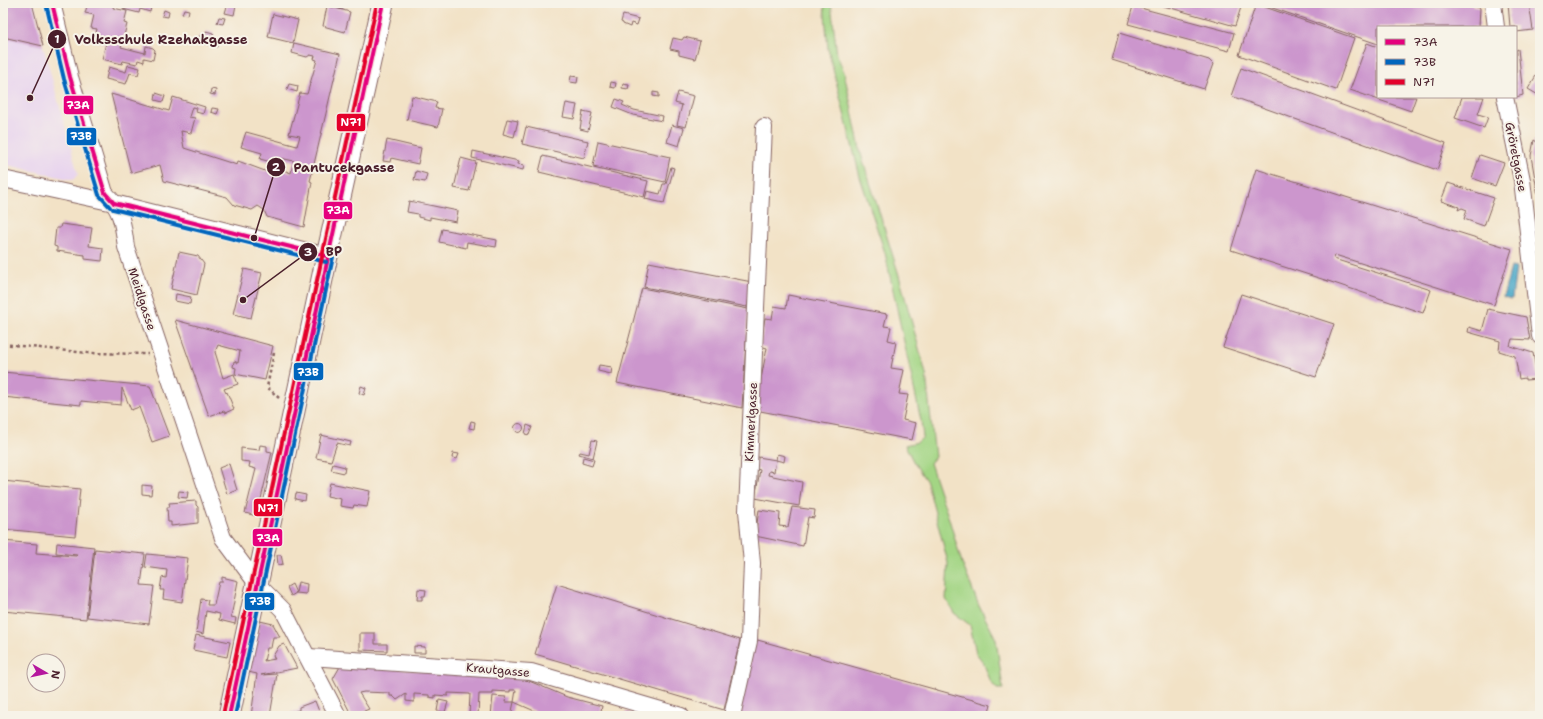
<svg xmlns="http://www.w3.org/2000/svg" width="1543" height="719" font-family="'Shantell Sans',sans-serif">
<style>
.built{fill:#e7d2ef}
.green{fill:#a3d584;stroke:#767a58}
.water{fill:#49a7c8;stroke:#4a637a}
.building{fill:#cc96cd}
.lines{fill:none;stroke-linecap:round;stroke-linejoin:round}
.minor-casing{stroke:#856361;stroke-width:18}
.major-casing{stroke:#856361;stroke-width:23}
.path{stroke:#856361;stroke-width:2.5;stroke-dasharray:3 3;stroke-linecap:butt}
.minor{stroke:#fff;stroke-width:16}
.major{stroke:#fff;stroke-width:21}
.bus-1-casing{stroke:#f7f3e8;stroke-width:7}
.bus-2-casing{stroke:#f7f3e8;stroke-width:7}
.bus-3-casing{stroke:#f7f3e8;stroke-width:7}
.bus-1{stroke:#e5007d;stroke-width:4}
.bus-2{stroke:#0065bd;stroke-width:4}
.bus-3{stroke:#e4002b;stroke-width:4}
.labels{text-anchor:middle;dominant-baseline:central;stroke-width:4;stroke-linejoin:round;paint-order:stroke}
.street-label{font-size:12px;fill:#4a1f2b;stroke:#f7f3e8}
.leader{fill:none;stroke:#4a1f2b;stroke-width:1.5}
.callout-dot{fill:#4a1f2b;stroke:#f7f3e8;stroke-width:1.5}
.mark-label{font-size:12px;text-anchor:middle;font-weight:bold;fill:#fff}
.callout-label{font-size:13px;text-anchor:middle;font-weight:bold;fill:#4a1f2b;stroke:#f7f3e8;stroke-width:4;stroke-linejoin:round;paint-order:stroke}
.line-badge{stroke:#f7f3e8;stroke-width:1.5}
.badge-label{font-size:11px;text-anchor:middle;font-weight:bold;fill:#fff}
</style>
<rect width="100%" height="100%" fill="#f7f3e8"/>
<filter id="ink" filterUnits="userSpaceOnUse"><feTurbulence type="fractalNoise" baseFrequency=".025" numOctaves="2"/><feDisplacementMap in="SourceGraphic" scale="8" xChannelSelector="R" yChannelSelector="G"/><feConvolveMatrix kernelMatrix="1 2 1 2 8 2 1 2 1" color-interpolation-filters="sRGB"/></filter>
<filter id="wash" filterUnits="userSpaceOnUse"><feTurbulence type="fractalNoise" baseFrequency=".012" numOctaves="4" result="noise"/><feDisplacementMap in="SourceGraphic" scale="16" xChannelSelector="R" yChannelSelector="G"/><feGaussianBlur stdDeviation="0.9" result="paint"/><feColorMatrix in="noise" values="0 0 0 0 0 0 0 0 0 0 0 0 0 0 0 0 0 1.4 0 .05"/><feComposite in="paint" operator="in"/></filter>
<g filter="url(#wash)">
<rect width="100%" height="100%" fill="#f2e2c6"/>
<polygon class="built" points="3,3 34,3 43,46 78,174 73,180 3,164"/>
<polygon class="green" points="824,3 831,3 837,55 844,72 861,154 898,272 926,374 935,457 930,463 949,519 962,563 979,606 996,639 1003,689 997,689 991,682 983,662 976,653 970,625 954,613 946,599 948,563 927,482 913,461 905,445 918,442 923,437 921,421 885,253 860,177 828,49"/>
<polygon class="water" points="1511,267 1516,268 1512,299 1503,297"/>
<g id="blocks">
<g class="building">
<polygon points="3,3 32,3 43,46 3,37"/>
<polygon points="88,3 114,3 113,8 127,11 124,23 127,24 121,47 145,53 146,46 153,48 155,50 153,60 144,58 144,62 138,60 137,64 123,61 122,64 102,59 106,43 94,40 97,29 91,28 94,15 85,13"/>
<polygon points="125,3 134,3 151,7 150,12 140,9 139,13 123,9"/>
<polygon points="228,3 236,5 234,15 225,13"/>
<polygon points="325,3 345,3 343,9 324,5"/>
<polygon points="1153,3 1238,3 1242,4 1235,26"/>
<polygon points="1258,3 1466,3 1480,8 1479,27 1378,27 1378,44"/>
<polygon points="1508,3 1529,3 1533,30 1516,32 1516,27 1510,27"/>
<polygon points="1256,4 1354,38 1336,90 1239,55"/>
<polygon points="327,6 350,12 345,32 323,26"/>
<polygon points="1133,6 1234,33 1229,51 1128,24"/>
<polygon points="184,9 189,10 188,15 182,14"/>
<polygon points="164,10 169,12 168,17 162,16"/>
<polygon points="273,14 298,20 293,43 268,37"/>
<polygon points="623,15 639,19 637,25 631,23 630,27 623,24 623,23 621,22"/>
<polygon points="219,17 225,18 223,24 217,23"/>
<polygon points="206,31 213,33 215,42 218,43 217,47 198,42 200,35 205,36"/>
<polygon points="1119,33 1209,60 1213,64 1204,89 1112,60"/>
<polygon points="684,37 700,41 695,59 679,55 679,51 670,49 673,38 682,40"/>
<polygon points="294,43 340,54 310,181 312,182 304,227 267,217 264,210 258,206 252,210 234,205 227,197 164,181 160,165 131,173 111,94 169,111 173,97 205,107 203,114 196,112 197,108 192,107 189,117 195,118 191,133 181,131 184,148 237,165 238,161 265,171 274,170 278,168 291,173 294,161 280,158 278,164 260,159 262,153 241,147 246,132 297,146 300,136 289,134 300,93 307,94 317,60 314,59 315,56 310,55 307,57 292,53"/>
<polygon points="1367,43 1378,47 1378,97 1416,97 1411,111 1350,90"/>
<polygon points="1518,49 1523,95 1516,97 1516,50"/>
<polygon points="128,65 140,68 138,75 130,73 126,84 106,79 109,67 126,72"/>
<polygon points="1241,68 1446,143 1437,170 1231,96"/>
<polygon points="1540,69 1540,96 1528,89"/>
<polygon points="571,76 578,77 577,83 570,82"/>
<polygon points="611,82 616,83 615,88 610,87"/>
<polygon points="289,84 298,86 297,92 287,89"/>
<polygon points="623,84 629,85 628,89 622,88"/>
<polygon points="211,89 216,90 215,95 210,94"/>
<polygon points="653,92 659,93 659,97 653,96"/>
<polygon points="678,92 694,96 686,127 677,125 682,105 675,103"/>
<polygon points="156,93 165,96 163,102 155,100"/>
<polygon points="412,96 437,102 435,108 442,109 438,127 407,120"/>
<polygon points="1462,97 1484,97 1478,114 1488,117 1484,128 1455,118"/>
<polygon points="616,99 624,102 622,105 634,110 663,116 662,121 633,115 613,107"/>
<polygon points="566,103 577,105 574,119 563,117"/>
<polygon points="212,108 219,109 217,114 211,112"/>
<polygon points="583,111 592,113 588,131 580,129"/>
<polygon points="507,119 518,121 514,137 503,134"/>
<polygon points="672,125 684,128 679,146 667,142"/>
<polygon points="526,127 588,141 584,158 522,144"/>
<polygon points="387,140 421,148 418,164 391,158 390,162 383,161"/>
<polygon points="1534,140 1540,144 1540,207 1531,156"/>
<polygon points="598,141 670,157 665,182 593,166"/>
<polygon points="473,151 519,161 518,164 524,165 523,170 472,158"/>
<polygon points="1480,155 1504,163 1495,186 1472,178"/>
<polygon points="543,156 648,181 644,197 539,172"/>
<polygon points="461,158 476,162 469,191 454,188"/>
<polygon points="671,167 674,168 664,203 645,199 647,191 660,194 663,184 666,184"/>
<polygon points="1256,169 1512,249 1494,305 1335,255 1334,259 1431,290 1423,313 1328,281 1231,250"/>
<polygon points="416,171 427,174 425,182 414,180"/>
<polygon points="1448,183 1494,198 1484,226 1464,219 1467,210 1462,208 1458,210 1459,207 1441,201"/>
<polygon points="409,201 458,211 456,222 430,217 430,220 418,217 418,214 407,212"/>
<polygon points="61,224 92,228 89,246 103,248 102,261 85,259 85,255 57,251 57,247 54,246 56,228 60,228"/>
<polygon points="442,229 497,240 496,247 467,242 466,248 439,242"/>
<polygon points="179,252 198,256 204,264 197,295 171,289"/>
<polygon points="649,262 752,282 747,307 644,287"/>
<polygon points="244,269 262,273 251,318 233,314"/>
<polygon points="642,288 748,309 742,408 617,383"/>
<polygon points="176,294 191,297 190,304 175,301"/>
<polygon points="1241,294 1334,324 1316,377 1223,347"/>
<polygon points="788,295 887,314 884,326 891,327 888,340 896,342 891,368 904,370 899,394 908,395 903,420 916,423 912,440 755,410 767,348 760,346 765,318 772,319 774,306 786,308"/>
<polygon points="1488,309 1526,317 1530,340 1512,339 1510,346 1533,353 1538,379 1525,380 1525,378 1519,379 1515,356 1499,351 1500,341 1468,332 1469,327 1482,331"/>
<polygon points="175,320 273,346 265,380 235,374 236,368 233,367 234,361 238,363 240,351 218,345 215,352 223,378 234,374 238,384 224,389 226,393 227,392 234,409 225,413 224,411 209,416"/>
<polygon points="599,365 612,367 611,374 598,371"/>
<polygon points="3,372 150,386 169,436 152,442 139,407 131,410 122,388 121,405 81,401 81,405 3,397"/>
<polygon points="361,386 366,388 364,395 359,393"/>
<polygon points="471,421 475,422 474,429 469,428"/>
<circle cx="519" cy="428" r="4.5"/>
<polygon points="527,425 532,427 529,435 525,434"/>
<polygon points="321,435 351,442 350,446 337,443 331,461 316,458"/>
<polygon points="592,440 597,441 593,458 579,454 580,452 589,454"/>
<polygon points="260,445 267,446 267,451 272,452 257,516 245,513 256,469 249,467 250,462 241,461 241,448 259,450"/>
<polygon points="453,453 459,454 457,459 452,458"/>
<polygon points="777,454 785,456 784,462 776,460"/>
<polygon points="583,457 594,460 592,466 582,463"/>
<polygon points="758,457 776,460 774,472 769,471 768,475 802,482 799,506 755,498 760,470 756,469"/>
<polygon points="229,464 237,490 227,494 219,468"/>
<polygon points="333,464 345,467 344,473 331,470"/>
<polygon points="3,481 80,489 75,536 3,529"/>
<polygon points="330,483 370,491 367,507 354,505 353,508 340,506 341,499 327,496"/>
<polygon points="142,485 152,486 151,495 142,494"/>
<polygon points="179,491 188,492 187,498 178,497"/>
<polygon points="296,493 306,495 305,501 295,499"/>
<polygon points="196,501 196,505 198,507 198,523 171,526 171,522 168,522 167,507 170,507 169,503"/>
<polygon points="792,507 815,510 814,518 808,517 803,546 755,536 759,510 780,513 779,526 788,527"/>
<polygon points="3,541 37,544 36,553 76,556 77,555 56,553 57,543 94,547 86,619 3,611"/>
<polygon points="95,549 145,554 141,585 154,586 149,624 87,617"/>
<polygon points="147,554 188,558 182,602 163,599 164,590 160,590 162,577 166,578 167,570 145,567"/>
<polygon points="277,555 281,555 283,564 278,565"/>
<polygon points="222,577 238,581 231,617 236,618 235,624 219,620 220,614 206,611 203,634 196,632 201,599 208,600 207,605 214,605 219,582 222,582"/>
<polygon points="298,582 307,584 306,594 296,593 291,596 287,587 292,584 296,593"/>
<polygon points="557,584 740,640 724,710 535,654"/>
<polygon points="418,589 426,590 425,596 422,596 422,600 417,600"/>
<polygon points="260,621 273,624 280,637 273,637 271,648 267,648 264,661 275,659 273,656 279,646 284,644 297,668 261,675 277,674 270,716 251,716 257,674 248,672"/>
<polygon points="360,633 375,633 375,644 387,644 387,651 360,650"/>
<polygon points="196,635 230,642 227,657 193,650"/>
<polygon points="754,639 991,705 988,716 739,716"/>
<polygon points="414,646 425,647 425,653 414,653"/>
<polygon points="341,665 522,678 567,697 602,706 600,716 546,716 514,702 511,716 491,716 493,696 506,697 505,702 514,702 516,690 510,690 510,692 493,691 493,694 479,694 478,716 469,716 470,694 448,693 448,696 435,695 435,698 429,697 429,695 414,694 414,702 406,701 406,694 397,700 393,696 390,696 390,693 364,692 359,693 369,709 352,716 333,679"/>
<polygon points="439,700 448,702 445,712 437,711"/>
<polygon points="315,701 320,714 291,716 290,713 299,710 299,707"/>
<polygon points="626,712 640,715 640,716 625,716"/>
</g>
</g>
</g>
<g filter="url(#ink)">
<use href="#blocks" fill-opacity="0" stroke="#856361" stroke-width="1"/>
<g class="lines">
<g class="minor-casing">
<g id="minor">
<path d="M52,3L70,77L105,193C122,210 123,224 126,247L223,538L258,585L283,610L338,716"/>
<polyline points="1493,3 1496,27"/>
<polyline points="1505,97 1522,180 1540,336"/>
<polyline points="3,179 114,203 327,256"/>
<polyline points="309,657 531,672 681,716"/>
<polyline points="732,716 749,641 752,563 747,511 764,127"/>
</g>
</g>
<g class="major-casing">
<polyline id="major" points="229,716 327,256 383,3"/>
</g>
<g class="path">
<polyline points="3,344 87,353 148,354"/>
<polyline points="274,353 267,387 279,398"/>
</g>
<use href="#minor" class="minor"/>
<use href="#major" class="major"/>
<g class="bus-1-casing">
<g id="bus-1">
<polyline points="52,3 70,77 105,193 114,203"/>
<polyline points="114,203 327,256"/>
<polyline points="229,716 383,3"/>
</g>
</g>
<g class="bus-2-casing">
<g id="bus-2">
<polyline points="46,4 64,79 99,195 110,207"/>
<polyline points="113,209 326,262"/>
<polyline points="235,716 333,257"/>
</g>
</g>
<g class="bus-3-casing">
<polyline id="bus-3" points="223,715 377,3"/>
</g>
<use href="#bus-1" class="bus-1"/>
<use href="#bus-2" class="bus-2"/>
<use href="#bus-3" class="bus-3"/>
</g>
</g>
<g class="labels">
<g class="street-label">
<text transform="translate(1516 157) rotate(79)">Gröretgasse</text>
<text transform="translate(142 299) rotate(72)">Meidlgasse</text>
<text transform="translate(751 422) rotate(-87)">Kimmerlgasse</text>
<text transform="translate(498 670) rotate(5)">Krautgasse</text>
</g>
</g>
<path class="leader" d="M30 98L57 39M254 238L276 167M243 300L308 252"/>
<g class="callout-dot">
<circle cx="30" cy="98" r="4"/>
<circle cx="254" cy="238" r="4"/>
<circle cx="243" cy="300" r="4"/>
<circle cx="57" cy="39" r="10"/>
<circle cx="276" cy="167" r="10"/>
<circle cx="308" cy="252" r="10"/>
</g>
<g class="mark-label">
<text x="57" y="43">1</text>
<text x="276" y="171">2</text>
<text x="308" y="256">3</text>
</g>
<g class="callout-label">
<text x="161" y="44">Volksschule Rzehakgasse</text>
<text x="344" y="172">Pantucekgasse</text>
<text x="334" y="256">BP</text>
</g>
<g class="line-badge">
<rect x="63" y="95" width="31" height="20" rx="4" fill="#e5007d"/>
<rect x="336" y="113" width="30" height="19" rx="4" fill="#e4002b"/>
<rect x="66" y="127" width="31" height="19" rx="4" fill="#0065bd"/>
<rect x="323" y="201" width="30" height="19" rx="4" fill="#e5007d"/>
<rect x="293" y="362" width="31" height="19" rx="4" fill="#0065bd"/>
<rect x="253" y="498" width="30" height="19" rx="4" fill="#e4002b"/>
<rect x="252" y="528" width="31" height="19" rx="4" fill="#e5007d"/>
<rect x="244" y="592" width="31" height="19" rx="4" fill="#0065bd"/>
</g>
<g class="badge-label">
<text x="78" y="109">73A</text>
<text x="351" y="126">N71</text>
<text x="81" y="140">73B</text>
<text x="338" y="214">73A</text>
<text x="308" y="376">73B</text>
<text x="268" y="512">N71</text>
<text x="268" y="542">73A</text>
<text x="260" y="605">73B</text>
</g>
<rect width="1543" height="719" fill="none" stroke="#f7f3e8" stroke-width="16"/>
<rect x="1377" y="26" width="140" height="72" fill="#f7f3e8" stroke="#b29e9c"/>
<rect x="1385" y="39" width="20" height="6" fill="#e5007d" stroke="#b29e9c"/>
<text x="1413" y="46" font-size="12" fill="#4a1f2b">73A</text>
<rect x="1385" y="59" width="20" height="6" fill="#0065bd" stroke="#b29e9c"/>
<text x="1413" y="66" font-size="12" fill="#4a1f2b">73B</text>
<rect x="1385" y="79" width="20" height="6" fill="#e4002b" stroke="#b29e9c"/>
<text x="1413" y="86" font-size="12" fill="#4a1f2b">N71</text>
<g transform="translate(46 673) rotate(99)"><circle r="19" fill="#f7f3e8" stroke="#b29e9c"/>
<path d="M0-3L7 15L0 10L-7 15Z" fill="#b5179e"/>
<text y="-6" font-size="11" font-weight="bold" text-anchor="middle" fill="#4a1f2b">N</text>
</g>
</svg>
